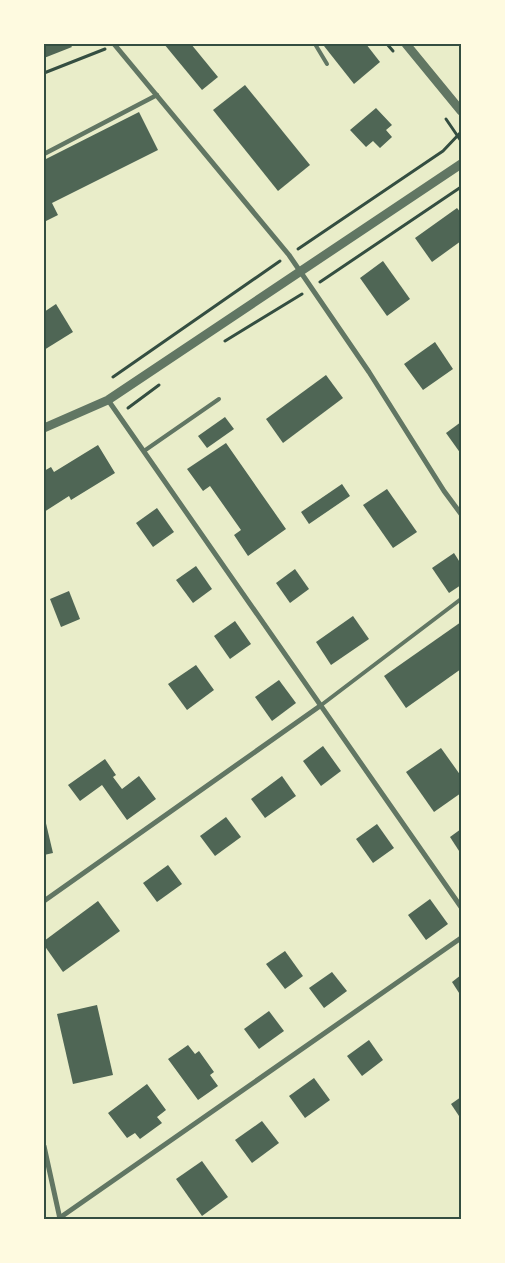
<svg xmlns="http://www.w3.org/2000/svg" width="505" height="1263" font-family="Georgia,serif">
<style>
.building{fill:#4f6655}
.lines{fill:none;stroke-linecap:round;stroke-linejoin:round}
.path{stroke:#344e41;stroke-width:3}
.service{stroke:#617663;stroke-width:4}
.pedestrian{stroke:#617663;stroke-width:4.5}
.minor{stroke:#617663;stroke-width:5}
.tertiary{stroke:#617663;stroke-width:9}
.neatline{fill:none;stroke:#344e41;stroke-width:2}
</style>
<rect width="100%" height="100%" fill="#e9edc9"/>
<g class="building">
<polygon points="44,44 70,44 72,47 44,58"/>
<polygon points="164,44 191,44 218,77 202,90"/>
<polygon points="327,44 366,44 380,62 354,84 324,46"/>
<polygon points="245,85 310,165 278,191 213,110"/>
<polygon points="376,108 392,125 386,130 392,137 380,148 373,141 366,147 350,130"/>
<polygon points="139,112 158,150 52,203 58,215 44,222 44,160"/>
<polygon points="457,208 461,213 461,241 432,262 415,238"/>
<polygon points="383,261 410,299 387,316 360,278"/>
<polygon points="56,304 73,332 44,350 44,312"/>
<polygon points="435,342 453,369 423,390 404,364"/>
<polygon points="326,375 343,398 283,443 266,419"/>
<polygon points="225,417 234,429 207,448 198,436"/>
<polygon points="461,422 461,454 446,433"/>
<polygon points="226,443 286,529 248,556 234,535 241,530 210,486 203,491 187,469"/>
<polygon points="98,445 115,473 71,500 69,496 44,512 44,471 51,467 54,472"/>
<polygon points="342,484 350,496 309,524 301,512"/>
<polygon points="387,489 417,532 393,548 363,505"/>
<polygon points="157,508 174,532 153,547 136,523"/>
<polygon points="454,553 461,564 461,585 449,593 432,568"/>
<polygon points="196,566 212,589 193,603 176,580"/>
<polygon points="295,569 309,589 290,603 276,583"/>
<polygon points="69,591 80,619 61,627 50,599"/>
<polygon points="353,616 369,639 331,665 316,642"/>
<polygon points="235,621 251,644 230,659 214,636"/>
<polygon points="461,622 461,669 406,708 384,676"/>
<polygon points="196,665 214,690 187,710 168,684"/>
<polygon points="279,680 296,703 272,721 255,697"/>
<polygon points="323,746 341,771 321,786 303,761"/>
<polygon points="441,748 461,776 461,793 434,812 406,772"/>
<polygon points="105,759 116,775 113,777 122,789 139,776 156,799 127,820 102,785 80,801 68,785"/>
<polygon points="282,776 296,796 265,818 251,799"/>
<polygon points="44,815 53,853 44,855"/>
<polygon points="226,817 241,837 215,856 200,836"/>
<polygon points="377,824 394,848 373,863 356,839"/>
<polygon points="461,829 461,854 450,837"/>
<polygon points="168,865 182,884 157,902 143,883"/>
<polygon points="430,899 448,924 426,940 408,915"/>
<polygon points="98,901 120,931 63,972 44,945 44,941"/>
<polygon points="285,951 303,976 285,989 266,964"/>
<polygon points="332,972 347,991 324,1008 309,988"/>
<polygon points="461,975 461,996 452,982"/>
<polygon points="97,1005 113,1075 73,1084 57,1014"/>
<polygon points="269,1011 284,1031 259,1049 244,1029"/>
<polygon points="369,1040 383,1060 362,1076 347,1056"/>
<polygon points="188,1045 195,1054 199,1051 214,1072 210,1075 218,1086 198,1100 168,1059"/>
<polygon points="314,1078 330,1100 305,1118 289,1096"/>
<polygon points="147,1084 166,1110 157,1117 162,1123 140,1139 135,1133 127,1138 108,1113"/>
<polygon points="461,1097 461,1119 451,1104"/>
<polygon points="262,1121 279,1143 252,1163 235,1140"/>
<polygon points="202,1161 228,1197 202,1216 176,1179"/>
</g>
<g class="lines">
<g class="path">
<polyline points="387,44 393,51"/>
<polyline points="44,73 105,49"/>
<polyline points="446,119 461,141"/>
<polyline points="298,249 443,151 461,132"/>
<polyline points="320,282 461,187"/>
<polyline points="225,341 302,294"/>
<polyline points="113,377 280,261"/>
<polyline points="128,408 159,385"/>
</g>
<g class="service">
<polyline points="315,44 327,64"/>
<polyline points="144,451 219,399"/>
<polyline points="320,706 461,599"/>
</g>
<polyline class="pedestrian" points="44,154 157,95"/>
<g class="minor">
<polyline points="114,44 289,255 369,372 444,491 461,514"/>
<polyline points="108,400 461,907"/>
<polyline points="44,901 320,706"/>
<polyline points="44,1146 60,1219"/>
<polyline points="58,1219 461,938"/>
</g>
<g class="tertiary">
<polyline points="406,44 461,111"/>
<polyline points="44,428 108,400 461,164"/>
</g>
</g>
<rect width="505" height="1263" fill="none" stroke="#fefae0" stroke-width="90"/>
<rect x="45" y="45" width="415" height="1173" class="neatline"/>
</svg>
